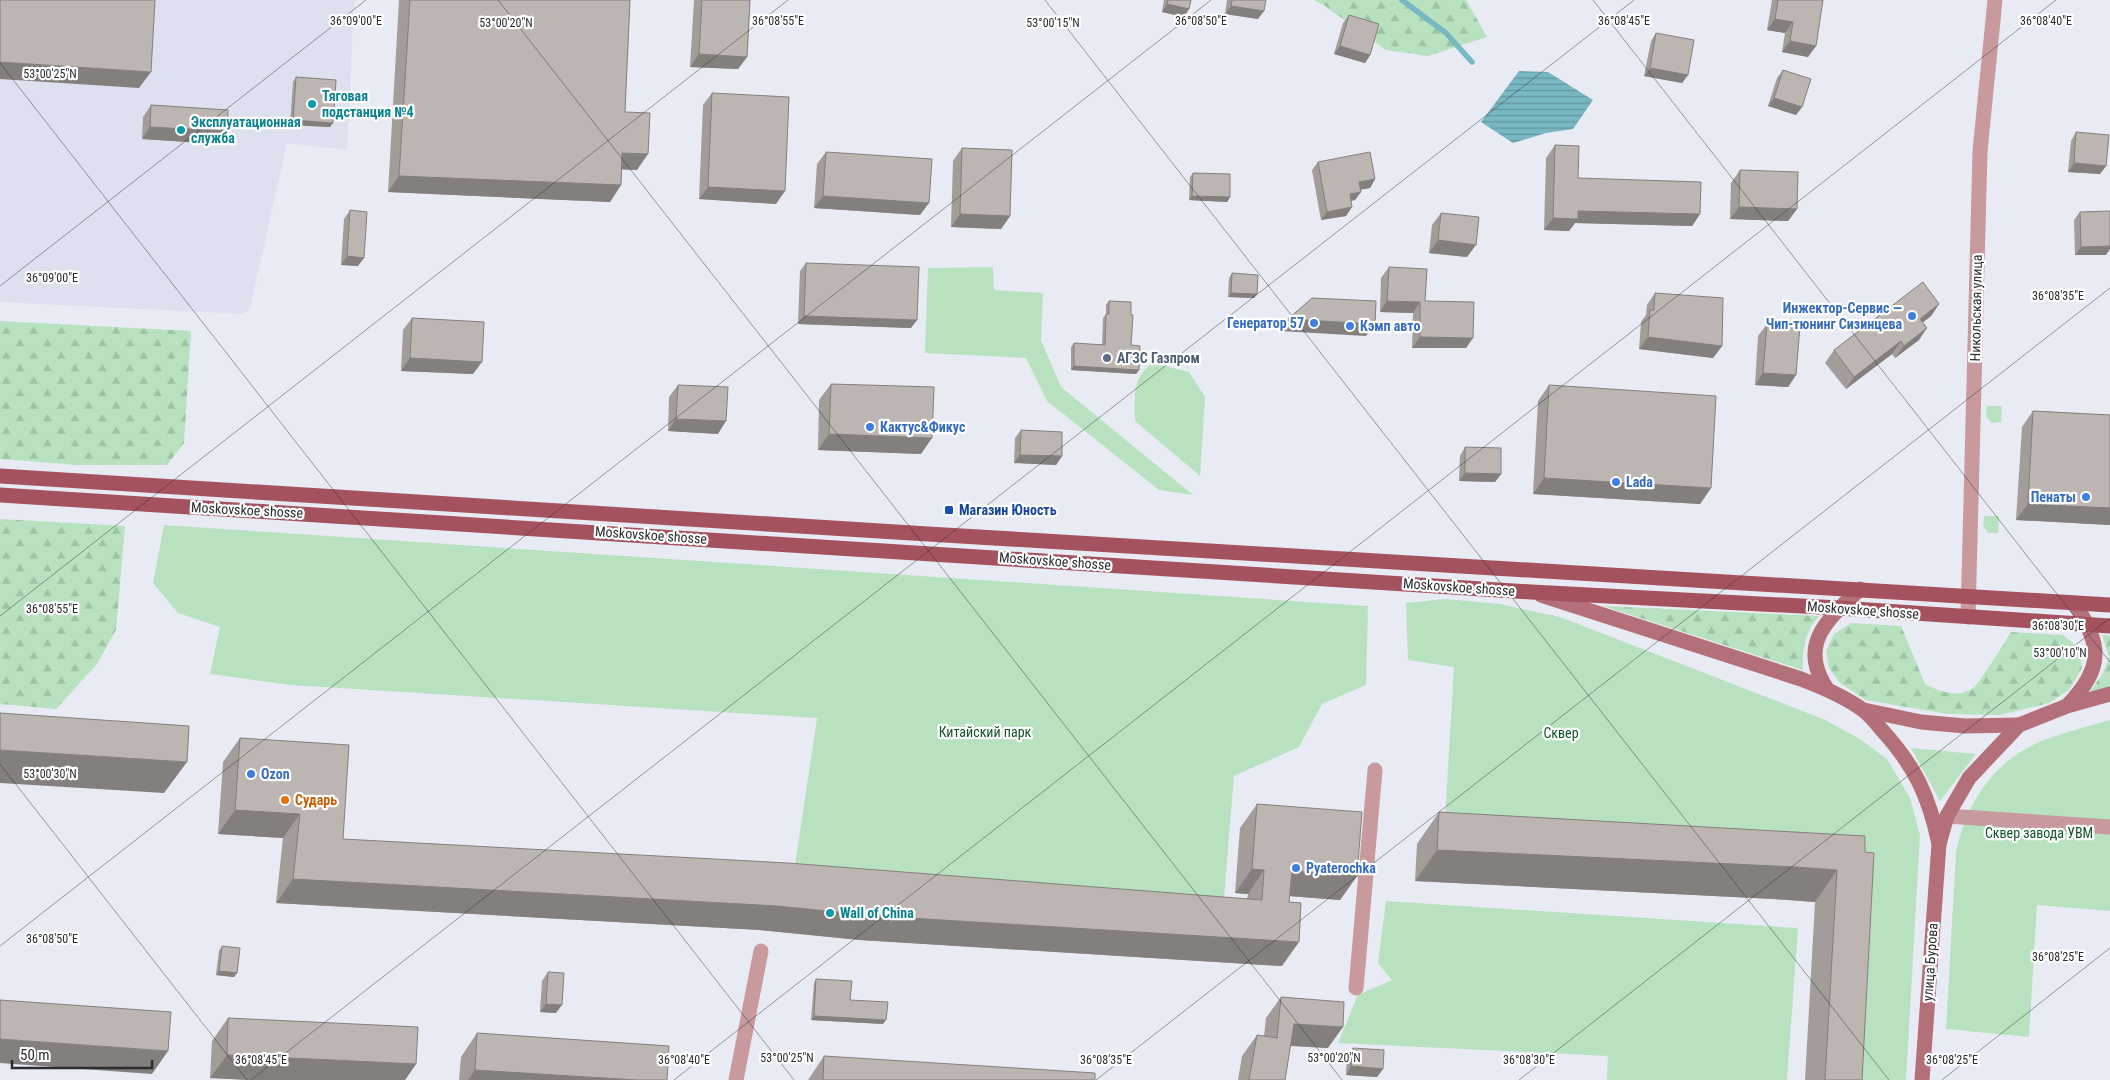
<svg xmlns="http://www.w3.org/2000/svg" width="2110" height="1080" font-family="'Roboto Condensed',sans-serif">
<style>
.built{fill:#dce0ef}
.green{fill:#b8e2bf}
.forest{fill:url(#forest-firs)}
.water{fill:url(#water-rules)}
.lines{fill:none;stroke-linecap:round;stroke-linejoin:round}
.stream{stroke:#78b8c2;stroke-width:5.5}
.street{stroke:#c8999d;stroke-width:15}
.secondary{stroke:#b47078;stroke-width:15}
.primary{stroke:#a4525e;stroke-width:15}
.wall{fill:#a39c98}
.shaded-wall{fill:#847f7c}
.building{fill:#bdb5b1;stroke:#847f7c}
.ticks{fill:none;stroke:#2b2c2f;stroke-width:1;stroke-opacity:0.45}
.culture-dot{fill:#0f9aa8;stroke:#fff;stroke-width:2}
.shop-dot{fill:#3f7fe0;stroke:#fff;stroke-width:2}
.service-dot{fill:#5c6f8a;stroke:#fff;stroke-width:2}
.transit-dot{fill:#1a4fb4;stroke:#fff;stroke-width:2}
.food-dot{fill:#e8710a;stroke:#fff;stroke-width:2}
.labels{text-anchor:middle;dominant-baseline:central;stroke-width:4.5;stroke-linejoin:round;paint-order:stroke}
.culture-label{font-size:14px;font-weight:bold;fill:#0d838f;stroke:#fff;text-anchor:start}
.shop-label{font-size:14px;font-weight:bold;fill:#366cbe;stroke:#fff;text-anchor:start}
.street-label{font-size:14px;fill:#2b2c2f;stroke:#fff}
.service-label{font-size:14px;font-weight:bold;fill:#4e5e75;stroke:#fff;text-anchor:start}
.transit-label{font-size:14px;font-weight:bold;fill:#164399;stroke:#fff;text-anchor:start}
.park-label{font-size:14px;fill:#125428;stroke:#fff}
.food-label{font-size:14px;font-weight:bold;fill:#c56008;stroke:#fff;text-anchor:start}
.ticks-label{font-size:12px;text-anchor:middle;fill:#2b2c2f;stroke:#fff;stroke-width:4.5;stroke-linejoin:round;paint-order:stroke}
</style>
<defs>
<pattern id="forest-firs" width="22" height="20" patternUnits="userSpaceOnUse" patternTransform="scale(1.25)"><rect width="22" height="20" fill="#b8e2bf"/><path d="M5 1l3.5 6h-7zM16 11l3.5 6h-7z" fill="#9ec2a4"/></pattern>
<pattern id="water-rules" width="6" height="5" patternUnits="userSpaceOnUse" patternTransform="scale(1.25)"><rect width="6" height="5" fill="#78b8c2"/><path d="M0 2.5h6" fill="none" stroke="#63969e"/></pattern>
</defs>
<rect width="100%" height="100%" fill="#e8ebf3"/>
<polygon class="built" points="0,0 354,0 347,150 287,143 250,308 244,314 0,302"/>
<g class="green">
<polygon points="993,267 994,290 1043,293 1041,340 1061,387 1193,495 1159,490 1047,401 1026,358 925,353 928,268"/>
<path d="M1153,363L1189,372L1205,397L1200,476L1135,421C1135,397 1131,378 1153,363Z"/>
<polygon points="1987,406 2002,406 2001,422 1991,423 1986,416"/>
<polygon points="1984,516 1999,516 1998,533 1988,533 1983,526"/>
<polygon points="164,525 1368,606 1366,685 1322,704 1299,747 1234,776 1224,898 794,872 817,718 291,685 210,674 220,627 178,613 153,583"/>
<polygon points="1446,599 1500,604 1560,617 1823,719 1860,739 1887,759 1910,798 1920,835 1906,1080 1854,1080 1865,859 1444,836 1454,667 1408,660 1406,603"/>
<path d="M2110,720V911L2037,905L2029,1037L1946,1029L1956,853C1965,806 1992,763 2037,743C2060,733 2086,727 2110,720Z"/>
<polygon points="1911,748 1976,754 1940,801"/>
<polygon points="1386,901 1798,928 1787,1080 1607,1080 1608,1056 1338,1043 1358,995 1392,980 1378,963"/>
</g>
<g class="forest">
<polygon points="1314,0 1466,0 1487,37 1428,56 1386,50 1325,6"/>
<polygon points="0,321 191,331 184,443 167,465 76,465 0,459"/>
<polygon points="0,519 125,526 116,630 97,664 56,709 0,704"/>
<path d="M1603,606L1819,616C1805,632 1802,649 1803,670Z"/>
<path d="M1851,623L1901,626L1925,684C1939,691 1958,699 1973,688C1980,683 2004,643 2011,632L2063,635L2079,648L2082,668L2069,690L2049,703L2000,715L1947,714L1866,700L1840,683L1829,668L1826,651L1834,634Z"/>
<polygon points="2102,635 2110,636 2110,687 2089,693 2103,673 2109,657"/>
</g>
<polygon class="water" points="1519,71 1548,72 1593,100 1573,129 1546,133 1513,143 1481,122"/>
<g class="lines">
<polyline class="stream" points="1402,0 1446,33 1472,62"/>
<g class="street">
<polyline points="1968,617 1980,151 1995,0"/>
<polyline points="1947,816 2110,827"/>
<polyline points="1356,988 1375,770"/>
<polyline points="736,1080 761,951"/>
</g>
<g class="secondary">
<path d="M1541,595L1801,679C1822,687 1844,696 1863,710C1870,715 1876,723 1881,729C1915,766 1929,796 1939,844"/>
<path d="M1827,689C1797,644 1828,619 1860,589"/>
<path d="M2068,705C2104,667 2102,645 2074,603"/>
<polyline points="1864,710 1921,722 1965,726 2019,725"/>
<polyline points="1922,1080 1939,844 1947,816 1969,778 2019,725 2067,706 2110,694"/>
</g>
<g class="primary">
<path d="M0,476C703,522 1407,562 2110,605"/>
<polyline points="0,495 1531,592 1839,608 2110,626"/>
</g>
</g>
<g class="wall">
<polygon points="399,0 630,0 625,112 637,170 622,169 621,185 610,202 388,192"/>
<polygon points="694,0 750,0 747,57 738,69 690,67"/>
<polygon points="1164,0 1191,0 1189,9 1184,17 1162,12"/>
<polygon points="1227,0 1266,0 1258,19 1225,14"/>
<polygon points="1772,0 1823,0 1808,57 1782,52 1785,33 1767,30"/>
<polygon points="1349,15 1370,55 1365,63 1334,54 1343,23"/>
<polygon points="1656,33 1688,75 1682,83 1644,76 1651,41"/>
<polygon points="1783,70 1802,107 1796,115 1768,106 1777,78"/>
<polygon points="296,77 330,127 290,125 293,82"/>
<polygon points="712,93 776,204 699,199 703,105"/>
<polygon points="151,105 227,131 218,144 142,139 143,117"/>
<polygon points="2076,132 2106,166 2100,174 2068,172 2071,141"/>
<polygon points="1555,145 1578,178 1700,214 1692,226 1575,223 1569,231 1544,230 1546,158"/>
<polygon points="962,148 1010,216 1001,229 951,227 953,161"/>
<polygon points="826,152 920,215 814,208 817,164"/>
<polygon points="1318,162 1375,179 1370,188 1361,189 1361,192 1355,200 1351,201 1346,216 1321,220 1312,170"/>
<polygon points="1740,170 1797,209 1788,221 1730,219 1731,183"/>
<polygon points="1193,173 1230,197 1227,202 1189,200 1190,177"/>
<polygon points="350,210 358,266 341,265 344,219"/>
<polygon points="2080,212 2106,255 2075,255 2074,220"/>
<polygon points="1441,213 1467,257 1429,253 1432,225"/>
<polygon points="806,263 911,328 798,324 800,271"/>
<polygon points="1389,267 1425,301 1466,348 1412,348 1413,313 1380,312 1381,278"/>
<polygon points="1232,273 1257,294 1254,298 1228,297 1229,278"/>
<polygon points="1655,293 1722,346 1713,358 1639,349 1641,322 1646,315 1647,305"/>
<polygon points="1109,301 1131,315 1131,345 1139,370 1136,374 1071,370 1071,347 1074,343 1102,345 1103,318 1106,314 1106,305"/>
<polygon points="1939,304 1931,316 1923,322 1919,340 1895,358 1892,354 1846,389 1825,363 1834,350"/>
<polygon points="412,318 473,374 401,371 403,330"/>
<polygon points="1767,324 1796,375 1788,387 1755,385 1758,336"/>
<polygon points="831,384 921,454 818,450 819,400"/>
<polygon points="678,385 718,434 668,431 669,397"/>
<polygon points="1549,385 1711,488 1700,504 1533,494 1538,401"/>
<polygon points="2033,411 2110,415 2110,525 2016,520 2022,427"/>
<polygon points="1021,430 1062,456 1056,465 1014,463 1015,438"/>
<polygon points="1465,447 1501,474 1495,482 1459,481 1460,456"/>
<polygon points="240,738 343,839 1247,899 1248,894 1235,893 1240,828 1257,804 1357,876 1340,900 1290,896 1282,966 860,940 760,930 276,903 283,838 218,834 223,762"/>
<polygon points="1439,812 1865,852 1862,1080 1805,1080 1815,902 1774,899 1415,881 1417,844"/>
<polygon points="222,946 237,973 234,977 216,975 219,951"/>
<polygon points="548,972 556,1013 540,1012 542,981"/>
<polygon points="816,979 850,1000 883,1024 811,1020 814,983"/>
<polygon points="1281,997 1328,1048 1290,1046 1285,1080 1238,1080 1242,1056 1257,1035 1264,1036 1266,1018"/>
<polygon points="228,1018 416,1064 405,1080 250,1080 210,1078 212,1041"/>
<polygon points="477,1033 667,1080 459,1080 461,1057"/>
<polygon points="1353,1048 1383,1069 1377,1077 1346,1075 1347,1056"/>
<polygon points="824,1056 1095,1080 808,1080"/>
</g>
<g class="shaded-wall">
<polygon points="1167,4 1189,9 1184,17 1162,12"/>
<polygon points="1231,6 1264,11 1258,19 1225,14"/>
<polygon points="1775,19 1793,22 1785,33 1767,30"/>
<polygon points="1790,41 1816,46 1808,57 1782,52"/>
<polygon points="1340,46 1370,55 1365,63 1334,54"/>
<polygon points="699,54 747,57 738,69 690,67"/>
<polygon points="0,62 151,72 139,88 0,79"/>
<polygon points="1650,68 1688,75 1682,83 1644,76"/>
<polygon points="1774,98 1802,107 1796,115 1768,106"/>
<polygon points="293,120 333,123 330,127 290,125"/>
<polygon points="150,127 227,131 218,144 142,139"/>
<polygon points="622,153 648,154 637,170 611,169"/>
<polygon points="2074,163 2106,166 2100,174 2068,172"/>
<polygon points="399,176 621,185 610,202 388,192"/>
<polygon points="1375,179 1370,188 1354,191 1359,182"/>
<polygon points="708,187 785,191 776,204 699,199"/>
<polygon points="1361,192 1355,200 1344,202 1350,194"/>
<polygon points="823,196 929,203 920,215 814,208"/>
<polygon points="1192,196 1230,197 1227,202 1189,200"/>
<polygon points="1352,207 1346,216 1321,220 1327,212"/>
<polygon points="1739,207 1797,209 1788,221 1730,219"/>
<polygon points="1578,211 1700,214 1692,226 1575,223 1569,231 1544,230 1553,218"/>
<polygon points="960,214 1010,216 1001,229 951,227"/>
<polygon points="1438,240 1476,245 1467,257 1429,253"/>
<polygon points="2110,246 2110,249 2106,255 2075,255 2081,247"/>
<polygon points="347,256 364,258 358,266 341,265"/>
<polygon points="1231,293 1257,294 1254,298 1228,297"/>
<polygon points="1387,301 1420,302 1413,313 1380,312"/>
<polygon points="1939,304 1931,316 1912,331 1920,319"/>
<polygon points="804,316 917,320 911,328 798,324"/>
<polygon points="1288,319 1375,324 1366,336 1280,331"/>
<polygon points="1927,328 1919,340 1895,358 1904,346"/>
<polygon points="1420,337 1473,338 1466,348 1412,348"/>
<polygon points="1648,337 1722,346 1713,358 1639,349"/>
<polygon points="1901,341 1892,354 1846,389 1854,377"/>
<polygon points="410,358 482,362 473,374 401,371"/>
<polygon points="1074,366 1139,370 1136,374 1071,370"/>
<polygon points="1763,373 1796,375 1788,387 1755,385"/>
<polygon points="676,419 726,421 718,434 668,431"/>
<polygon points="829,434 932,438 921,454 818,450"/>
<polygon points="1020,455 1062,456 1056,465 1014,463"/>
<polygon points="1465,473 1501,474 1495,482 1459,481"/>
<polygon points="1544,478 1711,488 1700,504 1533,494"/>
<polygon points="2028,504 2110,508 2110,525 2016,520"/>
<polygon points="0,750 187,762 164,793 0,783"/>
<polygon points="235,810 300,814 283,838 218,834"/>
<polygon points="1437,850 1796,867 1837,870 1815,902 1774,899 1415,881"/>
<polygon points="1252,869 1264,870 1248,894 1235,893"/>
<polygon points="1292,871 1357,876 1340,900 1275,895"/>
<polygon points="293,879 777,906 1299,942 1282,966 860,940 760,930 276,903"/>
<polygon points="219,971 237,973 234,977 216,975"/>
<polygon points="546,1004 562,1005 556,1013 540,1012"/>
<polygon points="814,1016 886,1020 883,1024 811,1020"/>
<polygon points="1294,1024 1343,1027 1328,1048 1279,1045"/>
<polygon points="0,1039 168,1051 152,1074 0,1063"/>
<polygon points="227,1055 416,1064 405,1080 250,1080 210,1078"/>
<polygon points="1351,1066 1383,1069 1377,1077 1346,1075"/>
<polygon points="475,1070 636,1080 468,1080"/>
</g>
<g class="building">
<polygon points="0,0 155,0 151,72 0,62"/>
<polygon points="410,0 630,0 625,112 650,113 648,154 622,153 621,185 399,176"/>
<polygon points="702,0 750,0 747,57 699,54"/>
<polygon points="1168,0 1191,0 1189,9 1167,4"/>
<polygon points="1232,0 1266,0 1264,11 1231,6"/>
<polygon points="1778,0 1823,0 1816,46 1790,41 1793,22 1775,19"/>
<polygon points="1349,15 1379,24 1370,55 1340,46"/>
<polygon points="1656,33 1694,40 1688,75 1650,68"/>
<polygon points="1783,70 1811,79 1802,107 1774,98"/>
<polygon points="296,77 336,80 333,123 293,120"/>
<polygon points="712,93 789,97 785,191 708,187"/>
<polygon points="151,105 228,110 227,131 150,127"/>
<polygon points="2076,132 2109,135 2106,166 2074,163"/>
<polygon points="1555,145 1579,146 1578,178 1701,182 1700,214 1578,211 1578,219 1553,218"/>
<polygon points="962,148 1012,150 1010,216 960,214"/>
<polygon points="826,152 932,159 929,203 823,196"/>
<polygon points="1370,152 1375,179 1359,182 1361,192 1350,194 1352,207 1327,212 1318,162"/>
<polygon points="1740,170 1798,172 1797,209 1739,207"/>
<polygon points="1193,173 1230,174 1230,197 1192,196"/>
<polygon points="350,210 367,212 364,258 347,256"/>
<polygon points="2110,211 2110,246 2081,247 2080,212"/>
<polygon points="1441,213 1479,217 1476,245 1438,240"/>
<polygon points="806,263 919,267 917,320 804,316"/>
<polygon points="1389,267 1427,269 1425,301 1474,302 1473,338 1420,337 1420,302 1387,301"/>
<polygon points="1232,273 1258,275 1257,294 1231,293"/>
<polygon points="1923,282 1939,304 1920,319 1927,328 1904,346 1901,341 1854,377 1834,350"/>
<polygon points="1655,293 1723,298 1722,346 1648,337 1650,310 1654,310"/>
<polygon points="1312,298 1376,301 1375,324 1288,319"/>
<polygon points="1109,301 1131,302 1131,315 1133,315 1131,345 1140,346 1139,370 1074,366 1074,343 1105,345 1106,314 1109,314"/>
<polygon points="412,318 484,322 482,362 410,358"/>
<polygon points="1767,324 1800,326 1796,375 1763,373"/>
<polygon points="831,384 934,387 932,438 829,434"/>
<polygon points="678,385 728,387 726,421 676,419"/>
<polygon points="1549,385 1716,396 1711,488 1544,478"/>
<polygon points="2033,411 2110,415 2110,508 2028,504"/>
<polygon points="1021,430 1062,432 1062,456 1020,455"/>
<polygon points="1465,447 1501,448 1501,474 1465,473"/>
<polygon points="0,713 189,726 187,762 0,750"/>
<polygon points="240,738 349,745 343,839 788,863 1262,900 1264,870 1252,869 1257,804 1362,812 1357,876 1292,871 1289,902 1301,903 1299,942 877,916 777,906 293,879 300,814 235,810"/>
<polygon points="1439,812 1865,836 1865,852 1874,853 1862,1080 1825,1080 1837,870 1796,867 1437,850"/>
<polygon points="222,946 240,948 237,973 219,971"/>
<polygon points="548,972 564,973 562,1005 546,1004"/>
<polygon points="816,979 852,981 850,1000 888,1002 886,1020 814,1016"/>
<polygon points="1281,997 1344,1002 1343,1027 1294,1024 1285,1080 1249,1080 1257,1035 1277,1038"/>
<polygon points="0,1000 171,1012 168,1051 0,1039"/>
<polygon points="228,1018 418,1027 416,1064 227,1055"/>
<polygon points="477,1033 669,1046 667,1080 636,1080 475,1070"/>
<polygon points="1353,1048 1384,1050 1383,1069 1351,1066"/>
<polygon points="824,1056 1095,1073 1095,1080 823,1080"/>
</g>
<path class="ticks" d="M498,0L1342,1080M1045,0L1889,1080M1593,0L2110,662M0,63L794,1080M0,286L366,0M0,616L788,0M0,764L247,1080M0,946L1211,0M251,1080L1634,0M674,1080L2056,0M1096,1080L2110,288M1519,1080L2110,618M1942,1080L2110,948"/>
<g class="culture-dot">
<circle cx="312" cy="104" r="5"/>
<circle cx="181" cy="130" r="5"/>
<circle cx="830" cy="913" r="5"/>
</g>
<g class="shop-dot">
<circle cx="1912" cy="316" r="5"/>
<circle cx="1314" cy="323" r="5"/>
<circle cx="1350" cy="326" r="5"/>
<circle cx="870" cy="427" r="5"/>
<circle cx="1616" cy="482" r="5"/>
<circle cx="2086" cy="497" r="5"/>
<circle cx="251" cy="774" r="5"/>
<circle cx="1296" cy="868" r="5"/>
</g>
<circle class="service-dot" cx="1107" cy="358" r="5"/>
<rect class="transit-dot" x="944" y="505" width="10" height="10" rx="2.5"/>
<circle class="food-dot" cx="285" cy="800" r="5"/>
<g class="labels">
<g class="culture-label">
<text x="322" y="96">Тяговая<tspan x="322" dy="16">подстанция №4</tspan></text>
<text x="191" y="122">Эксплуатационная<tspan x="191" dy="16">служба</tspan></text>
<text x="840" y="913">Wall of China</text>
</g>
<g class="shop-label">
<text x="1902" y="308" text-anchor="end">Инжектор-Сервис —<tspan x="1902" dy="16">Чип-тюнинг Сизинцева</tspan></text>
<text x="1304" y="323" text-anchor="end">Генератор 57</text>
<text x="1360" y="326">Кэмп авто</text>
<text x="880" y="427">Кактус&amp;Фикус</text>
<text x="1626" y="482">Lada</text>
<text x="2076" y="497" text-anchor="end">Пенаты</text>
<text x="261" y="774">Ozon</text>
<text x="1306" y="868">Pyaterochka</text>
</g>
<g class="street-label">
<text transform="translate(1976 308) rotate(-89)">Никольская улица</text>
<text transform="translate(247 510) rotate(3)">Moskovskoe shosse</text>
<text transform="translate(651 535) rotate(4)">Moskovskoe shosse</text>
<text transform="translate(1055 561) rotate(4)">Moskovskoe shosse</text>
<text transform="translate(1459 587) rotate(4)">Moskovskoe shosse</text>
<text transform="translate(1863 610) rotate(4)">Moskovskoe shosse</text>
<text transform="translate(1930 962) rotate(-86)">улица Бурова</text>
</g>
<g class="service-label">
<text x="1117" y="358">АГЗС Газпром</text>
</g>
<g class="transit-label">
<text x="959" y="510">Магазин Юность</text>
</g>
<g class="park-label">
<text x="985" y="732">Китайский парк</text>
<text x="1561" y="733">Сквер</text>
<text x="2039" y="833">Сквер завода УВМ</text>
</g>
<g class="food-label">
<text x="295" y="800">Сударь</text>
</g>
</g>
<g class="ticks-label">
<text x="356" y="25">36°09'00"E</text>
<text x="778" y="25">36°08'55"E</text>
<text x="1201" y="25">36°08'50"E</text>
<text x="1624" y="25">36°08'45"E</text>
<text x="2046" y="25">36°08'40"E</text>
<text x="506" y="27">53°00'20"N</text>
<text x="1053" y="27">53°00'15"N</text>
<text x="50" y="78">53°00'25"N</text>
<text x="52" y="282">36°09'00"E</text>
<text x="2058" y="300">36°08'35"E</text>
<text x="52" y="613">36°08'55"E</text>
<text x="2058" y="630">36°08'30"E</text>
<text x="2060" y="657">53°00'10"N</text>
<text x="50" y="778">53°00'30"N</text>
<text x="52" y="943">36°08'50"E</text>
<text x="2058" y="961">36°08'25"E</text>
<text x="787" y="1062">53°00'25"N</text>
<text x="1334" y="1062">53°00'20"N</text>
<text x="261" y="1064">36°08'45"E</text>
<text x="684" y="1064">36°08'40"E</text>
<text x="1106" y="1064">36°08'35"E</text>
<text x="1529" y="1064">36°08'30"E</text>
<text x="1952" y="1064">36°08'25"E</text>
</g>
<path d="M12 1060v8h140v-8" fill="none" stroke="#2b2c2f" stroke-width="2.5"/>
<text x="20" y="1060" font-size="15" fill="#2b2c2f" stroke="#ffffff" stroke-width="4" paint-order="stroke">50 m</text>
</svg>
